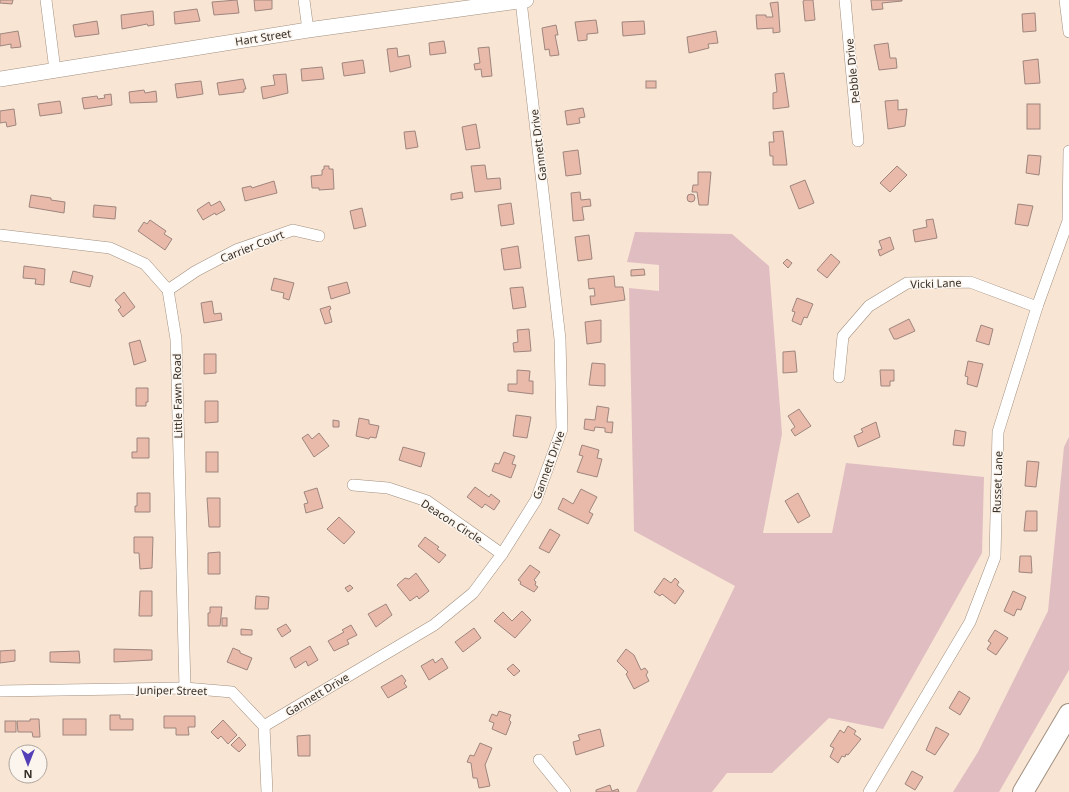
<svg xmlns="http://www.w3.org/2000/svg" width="1069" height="792" font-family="'Noto Sans',sans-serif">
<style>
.green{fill:#e0bdc1}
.building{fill:#e9b9aa;stroke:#9e867e}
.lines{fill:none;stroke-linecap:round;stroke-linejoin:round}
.street-casing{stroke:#a29080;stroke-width:12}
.secondary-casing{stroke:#a29080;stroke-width:16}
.highway-casing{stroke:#a29080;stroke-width:22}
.street{stroke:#fff;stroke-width:11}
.secondary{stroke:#fff;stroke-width:15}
.highway{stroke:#fff;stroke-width:20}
.labels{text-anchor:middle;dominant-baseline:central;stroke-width:3;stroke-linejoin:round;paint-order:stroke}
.street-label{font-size:11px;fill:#362f28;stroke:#fcf5ee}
</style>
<rect width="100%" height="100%" fill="#f8e5d3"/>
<g class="green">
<polygon points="635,232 732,234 769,266 782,434 763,533 832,533 846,463 984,477 982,553 883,729 829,718 772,773 727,773 712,792 636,792 735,586 634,531 629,288 659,291 659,265 627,262"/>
<polygon points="1069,437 1069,670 999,792 953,792 978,752 1048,611 1064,447"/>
</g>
<g class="building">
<polygon points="0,0 13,0 12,4 0,3"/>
<polygon points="237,0 239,13 214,15 212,2"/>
<polygon points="254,0 272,0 272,9 255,11"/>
<polygon points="805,0 813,0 815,20 805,21 803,1"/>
<polygon points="871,0 902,0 902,1 882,3 883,9 872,10"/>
<polygon points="778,2 780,32 773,33 773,28 757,29 756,15 766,15 766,17 773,17 770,3"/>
<polygon points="197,9 200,21 175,24 174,12"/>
<polygon points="153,11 154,25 148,26 147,24 122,29 121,15"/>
<polygon points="1035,13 1036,31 1023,32 1022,14"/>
<polygon points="596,20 598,33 587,34 587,40 578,41 575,22"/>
<polygon points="97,21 99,34 75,37 73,25"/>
<polygon points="644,21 645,34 623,36 622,22"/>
<polygon points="556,25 558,35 555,35 559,55 550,56 549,49 545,50 542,28"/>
<polygon points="18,31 21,47 11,48 11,44 0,46 0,34"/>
<polygon points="716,31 718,43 708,44 709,48 689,53 687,37"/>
<polygon points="444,41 446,53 430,55 429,43"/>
<polygon points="888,43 890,58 896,58 897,68 879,70 874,45"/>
<polygon points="489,47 492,76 482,77 481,69 475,70 474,64 480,63 478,48"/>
<polygon points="397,48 398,57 409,55 411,67 390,72 387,49"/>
<polygon points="1038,59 1040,83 1025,84 1023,61"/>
<polygon points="363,60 365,73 344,76 342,63"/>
<polygon points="322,67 324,79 302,81 301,69"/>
<polygon points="784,73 789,107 773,109 773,93 777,92 775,74"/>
<polygon points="286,74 288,93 263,99 261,87 275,85 273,75"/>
<polygon points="243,79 246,89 244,89 244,92 219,95 217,83"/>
<polygon points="201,81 203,94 177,98 175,84"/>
<rect x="646" y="81" width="10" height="7"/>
<polygon points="144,90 145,93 156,91 157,102 130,103 129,92"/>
<polygon points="111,94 112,105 84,109 82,98 97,96 98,99 105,98 104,95"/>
<polygon points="898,100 898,110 907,109 905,126 888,129 885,101"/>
<polygon points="60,101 62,113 40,116 38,104"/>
<rect x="1027" y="104" width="13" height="25"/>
<polygon points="583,108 585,117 579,118 580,123 567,125 565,111"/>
<polygon points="14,109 16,125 7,127 6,122 0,123 0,111"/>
<polygon points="476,124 480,148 466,150 462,127"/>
<polygon points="415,131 418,147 406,149 404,132"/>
<polygon points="783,131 787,165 773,165 773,156 770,156 769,142 774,142 773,132"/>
<polygon points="578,150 581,174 566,176 563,152"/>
<polygon points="1028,155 1041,156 1039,175 1026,173"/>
<polygon points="485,165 487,179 500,178 501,189 475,192 471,166"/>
<polygon points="324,166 329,166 329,169 333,169 334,189 319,190 319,188 312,188 311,176 322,175 322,170 324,169"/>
<polygon points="897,166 907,175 890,192 880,183"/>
<polygon points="698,172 711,172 708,205 699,205 697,192 692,192 693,185 698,185"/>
<polygon points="805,180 814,203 799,209 790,186"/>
<polygon points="274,181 277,193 245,201 242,188 251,186 252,188"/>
<polygon points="462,192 463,198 451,200 451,194"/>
<polygon points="580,192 581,200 590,199 591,206 582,207 584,220 573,221 571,193"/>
<circle cx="691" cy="198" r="4"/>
<polygon points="31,195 51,198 51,200 65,202 64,213 29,207"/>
<polygon points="220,201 225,210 216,215 215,213 203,220 197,210 209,202 211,206"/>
<polygon points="511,203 514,224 501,226 498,205"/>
<polygon points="1018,204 1033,206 1028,226 1015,224"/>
<polygon points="94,205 116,207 115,219 93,217"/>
<polygon points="362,208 366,226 354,229 350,211"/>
<polygon points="933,219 937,238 915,242 913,230 927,227 926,220"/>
<polygon points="150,220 166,231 164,234 172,239 165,250 138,231 144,222 147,224"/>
<polygon points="589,235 592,259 578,261 575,237"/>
<polygon points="890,237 894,249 880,256 878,250 882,249 879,241"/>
<polygon points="518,246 521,268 504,270 501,249"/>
<polygon points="831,254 840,262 827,278 817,270"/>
<polygon points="787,259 792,263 788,268 783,263"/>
<polygon points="24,266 45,269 44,285 35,284 36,279 23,278"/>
<polygon points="644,269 645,275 631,276 631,270"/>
<polygon points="73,271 93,276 90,287 70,282"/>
<polygon points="614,276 615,287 623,287 625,300 591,305 590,296 595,296 594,288 589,289 588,279"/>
<polygon points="274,278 294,283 289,300 283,298 284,293 271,290"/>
<polygon points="347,282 350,293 331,299 328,287"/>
<polygon points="523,287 526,307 513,309 510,288"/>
<polygon points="124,292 135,307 123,317 118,310 121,307 115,300"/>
<polygon points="797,298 813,304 807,318 804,317 801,325 792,321 795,312 792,311"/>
<polygon points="212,301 214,314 221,313 222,320 204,323 201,303"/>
<polygon points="330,306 331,309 329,310 332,322 325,324 320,309"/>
<polygon points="909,319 915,331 897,339 894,339 889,329"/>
<polygon points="601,320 601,342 587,344 585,322"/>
<polygon points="981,325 993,329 989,345 976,341"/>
<polygon points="529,329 531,351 514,352 513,343 518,342 517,330"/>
<polygon points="140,340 146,361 134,365 129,343"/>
<polygon points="795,351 797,372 783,373 783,352"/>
<polygon points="204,354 216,354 216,373 204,374"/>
<polygon points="968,361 983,364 977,387 967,384 968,377 965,376"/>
<polygon points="592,363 605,364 605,386 589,385"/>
<polygon points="517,370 530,371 529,381 533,381 533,394 508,391 508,384 517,384"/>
<polygon points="880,370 894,370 894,381 890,381 890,386 881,386"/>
<polygon points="136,388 148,388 148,402 146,402 146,406 136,406"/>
<polygon points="205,401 218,401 218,422 205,423"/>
<polygon points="597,406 609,408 607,422 613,422 612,433 605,432 605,428 595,427 594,431 584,429 585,419 595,420"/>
<polygon points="799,409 811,426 795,436 791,430 795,427 788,416"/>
<polygon points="516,415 531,417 527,438 513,436"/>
<polygon points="359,418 369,420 369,424 379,426 376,438 370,437 369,439 356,436"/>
<polygon points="333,420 339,421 339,427 333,427"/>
<polygon points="876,422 880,437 858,447 854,436 863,432 861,429"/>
<polygon points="955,430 966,432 964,446 953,445"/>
<polygon points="319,433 329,446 314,457 302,438 308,434 312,439"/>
<polygon points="137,438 149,438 149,458 132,458 132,452 137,452"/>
<polygon points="582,445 599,450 597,458 602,459 597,477 577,472 583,456 579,455"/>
<polygon points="403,447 425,453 421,467 399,460"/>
<rect x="206" y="452" width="12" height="20"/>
<polygon points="504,452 515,456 512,464 516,465 511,478 492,471 495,463 499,464"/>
<polygon points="1027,461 1039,462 1036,487 1025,486"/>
<polygon points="475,487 489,497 491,494 500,501 494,510 485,504 482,508 467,497"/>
<polygon points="317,488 323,508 306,513 304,504 308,503 304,492"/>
<polygon points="581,489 597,497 589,512 593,514 588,524 558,509 563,498 573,504"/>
<polygon points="137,493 150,493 150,512 135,512 135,506 137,506"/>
<polygon points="798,493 810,516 798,523 785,501"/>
<polygon points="207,498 220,498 220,527 209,527"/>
<polygon points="1026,511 1037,511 1037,531 1024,531"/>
<polygon points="339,517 355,532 344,544 327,529"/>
<polygon points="550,529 560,535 549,553 539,548"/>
<polygon points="134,537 153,537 152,568 140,569 139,553 134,553"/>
<polygon points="425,537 439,547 437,549 446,555 439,563 418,546"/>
<polygon points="220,552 220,574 208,574 208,553"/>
<polygon points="1020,556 1031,556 1032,573 1019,572"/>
<polygon points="530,565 540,572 534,580 536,582 535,585 538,587 534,592 520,584 521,582 518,580"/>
<polygon points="416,573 429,591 419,599 417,596 410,601 397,585 405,578 409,579"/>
<polygon points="664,578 671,583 675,578 679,582 677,585 684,591 675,604 662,594 660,596 654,592"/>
<polygon points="350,585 353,588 348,592 345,588"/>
<polygon points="140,591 152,591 152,616 139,616"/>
<polygon points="1013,591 1026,597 1021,610 1017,609 1014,616 1004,611"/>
<polygon points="256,596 269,597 268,609 255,609"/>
<polygon points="386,604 392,615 376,627 368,614"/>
<polygon points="210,607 222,607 220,626 208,626 208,613 210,613"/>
<polygon points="522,611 531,620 515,638 494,621 503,612 512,621"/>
<rect x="222" y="618" width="5" height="8"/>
<polygon points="286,624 291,631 282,637 277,629"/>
<polygon points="351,625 357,635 347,640 349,644 334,651 328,641 344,632 342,630"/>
<polygon points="474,628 481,638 463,652 455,642"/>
<polygon points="241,629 252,630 252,635 241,635"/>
<polygon points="995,630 1008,638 996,655 987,649 991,643 988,641"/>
<polygon points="310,646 318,660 308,666 306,661 295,668 290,658"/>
<polygon points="233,648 240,651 240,653 252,658 247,670 227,662"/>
<polygon points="114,649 152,650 152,660 114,662"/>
<polygon points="626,649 634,655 641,670 645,668 648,672 646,675 649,681 634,689 626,674 628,672 617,661"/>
<polygon points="15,650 15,661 0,663 0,651"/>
<polygon points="79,651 80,663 50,662 50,652"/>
<polygon points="442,658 448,668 429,680 421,666 433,659 435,663"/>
<polygon points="513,664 520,671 514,676 507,669"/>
<polygon points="402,675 406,681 404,683 407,687 388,698 381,687"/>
<polygon points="959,691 970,698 960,715 949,708"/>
<polygon points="499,711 511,715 509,720 511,722 506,735 492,729 494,723 489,721 492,714 497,716"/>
<polygon points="110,715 120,715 120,719 133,719 133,730 110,730"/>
<polygon points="164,716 195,716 195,727 188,727 189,735 176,735 176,728 164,728"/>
<polygon points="30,719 39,719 40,737 33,737 32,732 18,732 17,721 30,721"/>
<rect x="63" y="719" width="23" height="16"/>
<polygon points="223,720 237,735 228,744 221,736 218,739 211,732"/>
<rect x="5" y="721" width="11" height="11"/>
<polygon points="848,726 856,731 854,734 861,739 848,755 846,754 845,757 842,756 838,763 830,757 834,748 830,746 840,730 844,733"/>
<polygon points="936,727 949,734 935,755 926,750"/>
<polygon points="600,729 604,746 576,755 573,742 580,740 578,735"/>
<polygon points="310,735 310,756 298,756 297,736"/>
<polygon points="239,737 246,745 239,752 231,745"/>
<polygon points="480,743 492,748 485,765 490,786 479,788 477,778 473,778 471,763 467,762 470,755 474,756"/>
<polygon points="912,771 923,777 915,790 905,784"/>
<polygon points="610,785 612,791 618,789 619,792 596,792 596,790"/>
</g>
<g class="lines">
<g class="street-casing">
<g id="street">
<polyline points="46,0 55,70"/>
<polyline points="304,0 308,30"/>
<polyline points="845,0 858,141"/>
<polyline points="1065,0 1069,32"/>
<polyline points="0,235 110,248 145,264 168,290 176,339 185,688"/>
<polyline points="168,290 196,271 236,250 293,230 319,236"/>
<polyline points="839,377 843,336 869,306 907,283 970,282 1037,307"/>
<polyline points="353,485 388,488 427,501 502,554"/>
<polyline points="0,691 185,688 232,692 264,726 267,792"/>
<polyline points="264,726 434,625 473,593 502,554 536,500 562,429 560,339 521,1"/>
<polyline points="539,760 565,792"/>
<polyline points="869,792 970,622 995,557 998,432 1037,307 1068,221 1069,151"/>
</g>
</g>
<g class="secondary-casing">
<polyline id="secondary" points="0,79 308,30 526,0"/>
</g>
<g class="highway-casing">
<polyline id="highway" points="1023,792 1069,714"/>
</g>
<use href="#street" class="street"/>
<use href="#secondary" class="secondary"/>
<use href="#highway" class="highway"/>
</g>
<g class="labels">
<g class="street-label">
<text transform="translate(263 37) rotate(-9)">Hart Street</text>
<text transform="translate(852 71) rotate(-96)">Pebble Drive</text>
<text transform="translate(538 145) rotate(-97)">Gannett Drive</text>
<text transform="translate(252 246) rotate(-22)">Carrier Court</text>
<text transform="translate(936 283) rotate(-2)">Vicki Lane</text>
<text transform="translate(177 396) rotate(-91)">Little Fawn Road</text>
<text transform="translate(548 465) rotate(-70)">Gannett Drive</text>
<text transform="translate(997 482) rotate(-88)">Russet Lane</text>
<text transform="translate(452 521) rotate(33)">Deacon Circle</text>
<text transform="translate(172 690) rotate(1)">Juniper Street</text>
<text transform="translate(317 694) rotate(-31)">Gannett Drive</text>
</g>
</g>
<g transform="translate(28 764) rotate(180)"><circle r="19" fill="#fcf5ee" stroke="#ada69f"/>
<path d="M0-3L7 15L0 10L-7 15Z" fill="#543fb7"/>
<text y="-6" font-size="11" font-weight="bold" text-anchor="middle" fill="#362f28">N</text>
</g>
</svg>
